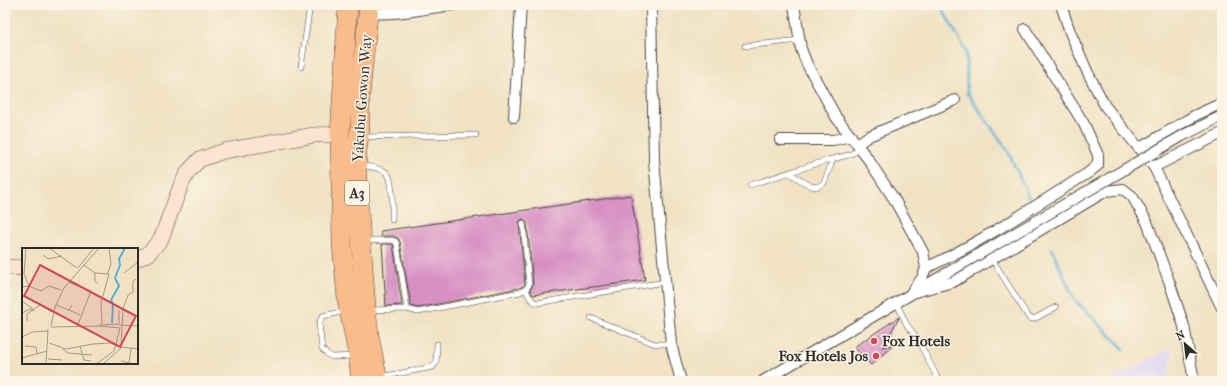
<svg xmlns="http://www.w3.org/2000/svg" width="1227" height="386" font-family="'IM FELL French Canon',serif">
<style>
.built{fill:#ded5f5}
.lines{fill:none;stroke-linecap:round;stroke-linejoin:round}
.stream{stroke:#58b1d6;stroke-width:2.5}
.building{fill:#d790c4}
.lane-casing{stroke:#494642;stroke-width:6}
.street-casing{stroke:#494642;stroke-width:12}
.secondary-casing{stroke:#494642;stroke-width:16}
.highway-casing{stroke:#494642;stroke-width:20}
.lane{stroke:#fff;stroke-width:5}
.street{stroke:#fff;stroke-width:10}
.secondary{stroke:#fde4d1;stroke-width:15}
.highway{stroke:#fabc8b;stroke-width:19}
.street-bridge-casing{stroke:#494642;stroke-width:12;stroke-linecap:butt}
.street-bridge{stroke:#fff;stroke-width:10}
.poi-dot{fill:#d1495b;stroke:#fcf5e5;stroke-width:1.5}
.labels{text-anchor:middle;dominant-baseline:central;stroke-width:3;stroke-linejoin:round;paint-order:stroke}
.shield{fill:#fcf5e5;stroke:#6a6863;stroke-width:1}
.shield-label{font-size:14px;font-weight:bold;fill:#2b2b2b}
.street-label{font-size:15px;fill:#2b2b2b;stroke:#fcf5e5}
.poi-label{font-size:15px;font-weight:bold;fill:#2b2b2b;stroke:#fcf5e5;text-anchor:start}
.inset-river{fill:none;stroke:#58b1d6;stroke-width:2}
.inset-road{fill:none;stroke:#a19986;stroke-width:1}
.view{fill:#d1495b;fill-opacity:0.15;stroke:#d1495b;stroke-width:2}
.inset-edge{fill:none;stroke:#2b2b2b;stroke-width:2}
</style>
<rect width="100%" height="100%" fill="#fcf5e5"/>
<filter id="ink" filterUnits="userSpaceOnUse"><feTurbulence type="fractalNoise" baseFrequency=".025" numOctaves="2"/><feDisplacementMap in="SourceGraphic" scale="8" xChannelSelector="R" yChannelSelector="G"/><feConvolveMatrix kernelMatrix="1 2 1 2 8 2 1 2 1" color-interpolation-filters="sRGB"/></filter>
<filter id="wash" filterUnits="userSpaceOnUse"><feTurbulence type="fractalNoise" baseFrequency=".012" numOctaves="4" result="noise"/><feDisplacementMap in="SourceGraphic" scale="16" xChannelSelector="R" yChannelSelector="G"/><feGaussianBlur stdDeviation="0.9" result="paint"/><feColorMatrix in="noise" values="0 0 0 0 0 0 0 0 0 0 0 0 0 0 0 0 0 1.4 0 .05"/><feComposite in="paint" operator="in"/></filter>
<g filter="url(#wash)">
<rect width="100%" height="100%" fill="#f0e2c3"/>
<polygon class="built" points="1173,348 1168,381 1106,381"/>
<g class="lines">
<g class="stream">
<polyline points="940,5 966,51 967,93 1008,151 1029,198"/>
<polyline points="1052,249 1074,299 1124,349"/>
</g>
</g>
<g id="blocks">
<g class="building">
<polygon points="631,195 645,280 533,295 530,290 533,285 527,223 525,220 522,219 519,223 525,284 523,286 519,288 418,308 411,306 400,242 398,238 393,236 381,236 381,231"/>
<polygon points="382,244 391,244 393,245 402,305 386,306"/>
<polygon points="899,317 899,318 882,347 894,344 871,365 854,347"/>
</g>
</g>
</g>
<g filter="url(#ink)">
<use href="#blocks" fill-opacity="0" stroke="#494642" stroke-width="1"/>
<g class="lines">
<g class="lane-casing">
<g id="lane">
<polyline points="309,5 344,7"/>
<polyline points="745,46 800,40"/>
<polyline points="301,67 310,5"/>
<polyline points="362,137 476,135"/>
<path d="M360,165C368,167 381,167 387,173C394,180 392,210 392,220"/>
<polyline points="789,173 811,186 817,187 824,183 833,159"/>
<polyline points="750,185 828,160 849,155 861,149"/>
<polyline points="365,241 392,240 395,241 397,244 407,309"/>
<polyline points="992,259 1029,318 1034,319 1056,307"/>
<path d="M526,289C528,296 530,300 537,303L665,282"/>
<polyline points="896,302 907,325 917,338 939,381"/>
<polyline points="370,310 407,309 418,312 520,292 526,289 529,285 523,223"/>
<polyline points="346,311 323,316 319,323 322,349 327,354 332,357 354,356"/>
<polyline points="591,318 655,344 671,344"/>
<polyline points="380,377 433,367 436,362 437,344"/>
</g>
</g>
<g class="street-casing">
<g id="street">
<polyline points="651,5 654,161 671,344 681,381"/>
<polyline points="794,5 801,49 807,64 836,117 868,159 894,199 923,252 926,268 922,278 911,293"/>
<polyline points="1061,5 1070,32 1087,71 1105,106 1154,167 1222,308"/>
<path d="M368,13C396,15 424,9 452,5"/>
<polyline points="514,117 521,5"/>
<polyline points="780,140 833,140 851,136"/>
<polyline points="857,144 869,136 955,100"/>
<polyline points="1140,148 1194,116 1222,103"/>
<polyline points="1154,167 1222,133"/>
<path d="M926,268C983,241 1035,206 1088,173L1098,165V155L1084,124L1025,29"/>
<polyline points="911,293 953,282 1106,191 1123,189 1132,196 1147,222 1169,281 1184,326 1194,381"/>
<polyline points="763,381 952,270"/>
</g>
</g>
<g class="secondary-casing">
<g id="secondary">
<polyline points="137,259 148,254 161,239 181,185 188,172 199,160 224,151 314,135 340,134"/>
<polyline points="5,267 23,268"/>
</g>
</g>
<g class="highway-casing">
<g id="highway">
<polyline points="348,5 340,134 342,244 347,299 358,355 361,381"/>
<polyline points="369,5 360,95 360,129 357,151 357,188 366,307 369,335 378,381"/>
</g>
</g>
<use href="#lane" class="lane"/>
<use href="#street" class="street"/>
<use href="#secondary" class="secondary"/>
<use href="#highway" class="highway"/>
<g class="street-bridge-casing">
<polyline id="street-bridge" points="952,270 1182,136 1222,116"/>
</g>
<use href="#street-bridge" class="street-bridge"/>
</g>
</g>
<g class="poi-dot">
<circle cx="874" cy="341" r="4"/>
<circle cx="876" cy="356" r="4"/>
</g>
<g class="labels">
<rect class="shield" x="345" y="181" width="24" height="24" rx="3"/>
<g class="shield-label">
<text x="357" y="193">A3</text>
</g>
<g class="street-label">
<text transform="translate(362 98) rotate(-86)">Yakubu Gowon Way</text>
</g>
<g class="poi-label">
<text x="882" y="341">Fox Hotels</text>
<text x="868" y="356" text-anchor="end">Fox Hotels Jos</text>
</g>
</g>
<g transform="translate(22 248)">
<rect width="116" height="116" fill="#f0e2c3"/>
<path class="inset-river" d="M90,75L91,56L89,52L97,38L93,30L98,17L97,11L103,0"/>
<path class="inset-road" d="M4,0L2,26L7,38M27,0L55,20M21,7L26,11L40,8M62,17L73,25L87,26L79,55L80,75L77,78L98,80L92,103L74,116M56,20L72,0M73,25V33L76,36M86,25L89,16L87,0M102,25L116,14M46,34L69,43L55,79M0,39L7,38L19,43L27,38L39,42M0,53L11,61M34,57L47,62L50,57M47,62L58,67M0,65L8,61L12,63M5,73V66L18,57L30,64M79,77L97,76V62M97,77L116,78M29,78L33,59L42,40L77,0M29,79L78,78M0,89L10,84L26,83M27,95L44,101L71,96L88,95L95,98M3,98L14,99L15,106M58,98L62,112L69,113M99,99L101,61L106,47L111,44V33L114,31M41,101L46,105L70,107M0,110L25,103M26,111L40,112M99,113L111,116M107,115L109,101M24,116L26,81M81,116L100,99L116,101"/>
<path class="view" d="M18,17L114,68L98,99L2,48Z"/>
<rect width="116" height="116" class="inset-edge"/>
</g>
<rect width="1227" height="386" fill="none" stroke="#fcf5e5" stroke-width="20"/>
<g transform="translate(1185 344) rotate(332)" stroke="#fcf5e5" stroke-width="3" paint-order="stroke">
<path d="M0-3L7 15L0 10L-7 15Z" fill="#2b2b2b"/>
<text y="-6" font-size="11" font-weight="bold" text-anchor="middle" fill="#2b2b2b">N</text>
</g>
</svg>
